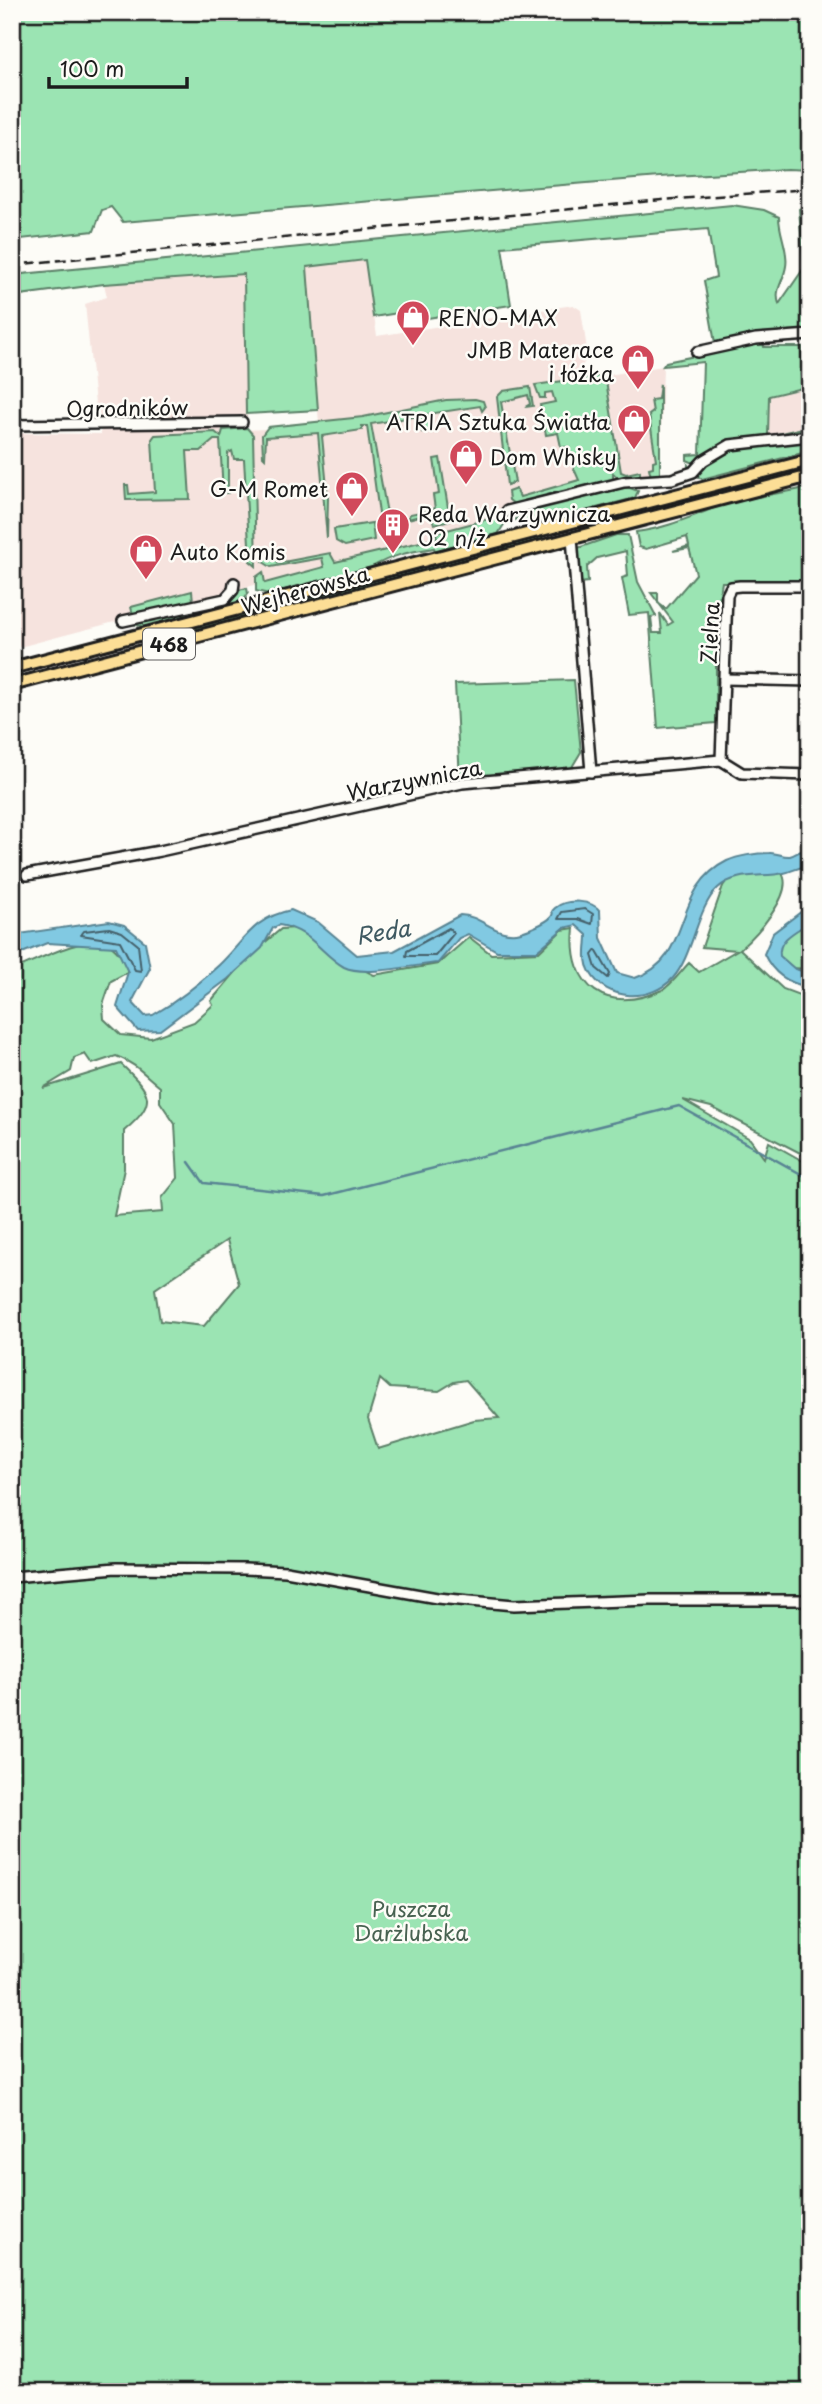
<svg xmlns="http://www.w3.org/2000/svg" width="822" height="2404" font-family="'Playpen Sans',sans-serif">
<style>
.built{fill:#f6e3de}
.green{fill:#9be4b3;stroke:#5c8068;stroke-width:2;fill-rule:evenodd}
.water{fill:#81c9e2;stroke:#598493;stroke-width:2}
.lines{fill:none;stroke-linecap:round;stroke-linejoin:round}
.shore{stroke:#44616b;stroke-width:2}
.stream{stroke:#598493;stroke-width:2.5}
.minor-casing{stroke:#1c1c1c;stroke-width:14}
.major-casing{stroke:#1c1c1c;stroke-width:16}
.minor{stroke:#fdfcf7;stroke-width:9}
.major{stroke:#fcde96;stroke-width:10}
.rail{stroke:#1c1c1c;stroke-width:2.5;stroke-dasharray:10 5;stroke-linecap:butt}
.labels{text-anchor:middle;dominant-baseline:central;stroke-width:5;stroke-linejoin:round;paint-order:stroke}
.shield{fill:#fdfcf7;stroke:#605f5e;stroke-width:2}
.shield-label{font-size:19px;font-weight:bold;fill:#1c1c1c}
.poi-label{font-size:21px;fill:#1c1c1c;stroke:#fdfcf7;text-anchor:start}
.street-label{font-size:21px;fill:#1c1c1c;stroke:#fdfcf7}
.park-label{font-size:21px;fill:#486251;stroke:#fdfcf7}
.water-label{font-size:23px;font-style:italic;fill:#3f5961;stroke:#fdfcf7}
</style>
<rect width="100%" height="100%" fill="#fdfcf7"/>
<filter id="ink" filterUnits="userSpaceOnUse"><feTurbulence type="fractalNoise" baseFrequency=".0143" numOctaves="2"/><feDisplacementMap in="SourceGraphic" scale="14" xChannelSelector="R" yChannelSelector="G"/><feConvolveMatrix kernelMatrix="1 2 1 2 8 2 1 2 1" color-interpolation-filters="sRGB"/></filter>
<g filter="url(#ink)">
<g class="built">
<polygon points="365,260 377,336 573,305 581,310 588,356 582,366 584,379 663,366 660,478 12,649 12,433 101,434 101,418 95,404 85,304 107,297 104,284 244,274 247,430 300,427 319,423 306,267"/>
<polygon points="810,386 810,426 768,437 769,396"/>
</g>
<g class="green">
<polygon points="12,12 810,12 810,170 787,169 659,177 123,222 111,207 102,210 94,231 12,240"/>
<path d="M810,203V332L760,335L715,343L704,281L716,277L708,229L502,247L511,305L409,321L398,313L373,317L365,260L307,267L318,410L246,414L244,274L104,284L12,296V275L732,205L764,210L779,217C779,234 789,251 786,266C784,281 774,289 779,304L804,268L799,209Z"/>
<polygon points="763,342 764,347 802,347 802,388 769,396 768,436 803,428 801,433 731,443 696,464 687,460 687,455 700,454 703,362 663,366 666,362"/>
<polygon points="605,375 621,472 626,474 640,471 640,476 619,479 613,473 613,480 515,505 509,500 508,492 516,489 520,497 579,480 571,462 569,447 561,447 558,433 546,435 540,405 555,402 552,392 545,393 545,398 540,398 535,385"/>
<polygon points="660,384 660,478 688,471 688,465 691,470 686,473 652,481 649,468 653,467 653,461 656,460 649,415 653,412 651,400 658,399"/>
<polygon points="530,387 533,406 525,407 530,404 528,395 501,402 515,482 507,485 497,397 503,391"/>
<polygon points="475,399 483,401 485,407 482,411 480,406 428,414 431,430 422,432 419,416 371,424 389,525 377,522 380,521 367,426 362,426 362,430 322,436 328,498 327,538 318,433 266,437 265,458 263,456 262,435 268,427 363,417 446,400"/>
<polygon points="247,428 253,435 256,566 250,561 244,459 234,459 232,451 228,453 228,493 223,493 220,440 214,440 201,451 187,451 190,499 126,500 125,485 128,485 129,494 155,492 152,439 155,435 215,432 221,437 223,430"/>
<polygon points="810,438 810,451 702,479 695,475 696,470 733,446"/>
<polygon points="440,458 450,520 434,524 431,513 408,519 410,514 435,509 433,495 439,494 434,459"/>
<polygon points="810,465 810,469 580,528 580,526"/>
<polygon points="625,486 638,491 635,498 527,526 516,520 517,514 527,510"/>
<path d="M810,487V581L722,582L716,616V723L658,728L649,613L629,615L622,578L628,576L626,551L597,558L587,567L588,582L579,583L578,548L616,535H628L638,582L656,616L651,617L653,633H662L660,613L668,625L673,622L651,593H658V603L666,609L696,574L689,548L673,551L689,546L687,537L646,549L639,547L636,532C661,529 681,521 704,512C737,498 775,495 810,487Z"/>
<path d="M492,518H502L505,523L498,534L435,551L434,548C407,552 393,555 370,568L269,594L256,591V577L263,572L265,583L324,567L322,558L271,567L263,562L268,552L275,554L278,563L330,553L335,562L437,538L436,533Z"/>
<polygon points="372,523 374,540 345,546 336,541 334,529"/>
<polygon points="542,536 543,540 146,645 144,642"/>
<polygon points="247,588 248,594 243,601 144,627 130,623 133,615 131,607 192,591 193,601"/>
<polygon points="574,680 581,752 569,772 460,780 455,684"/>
<path d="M781,872C797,892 755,936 740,949L783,989L807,998L810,996V1158L711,1107L683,1100L750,1139L764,1158L769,1142L810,1165V2392H12V970C37,961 86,932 111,946C118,951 124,960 130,966L126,973L111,981L103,1005L104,1019L121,1035L151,1038L194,1022L213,1005L211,1001L250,955L281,929L296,928L311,935L325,951L374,975L438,964L469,937L491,954L539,952L562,930L574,928C568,988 607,1015 662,990C672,985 681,971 689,963L699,972L737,950L702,947L723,886L731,875ZM85,1054L92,1064L116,1056C135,1063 145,1075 160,1087V1102L175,1124L178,1178L162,1198L163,1212L114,1216L124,1169V1131C159,1101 151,1093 121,1064L43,1088L71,1071L74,1058ZM227,1240L239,1284L204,1326L160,1321L155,1289ZM380,1379L390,1388L439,1391L454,1382L466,1380L499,1418L474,1420L378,1449L368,1419Z"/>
<polygon points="810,921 810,969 792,968 771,950 774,940"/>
</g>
<g class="water">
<path d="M810,849V866C800,866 793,871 784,873C763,878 736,871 718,888C697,907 693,956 673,978C651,1002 607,1002 590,972C583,960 587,948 587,935L576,925L564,928L537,951H497L468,934L459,938L438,963C415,965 364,977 344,967C322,955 310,929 279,925L273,928L262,948L228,979L160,1030L138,1031L117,1007L128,972L116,947L47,943L12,957V935L109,921L124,925L145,942L150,968L132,1002L145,1016L153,1015C176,1002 200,983 219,965C245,940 253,918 291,910L318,922L357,955L394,951L460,915C482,915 497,939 521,932C528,930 546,923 551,917C556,910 548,914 555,908C567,898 592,900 600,911L601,938L617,973L635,978C695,958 670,889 727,861C738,856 756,853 769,853C776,852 783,857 790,856C797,854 801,849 810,849Z"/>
<path d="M810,905V922C797,931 777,939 780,956L795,969L810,973V987C788,984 773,974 764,954L773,933Z"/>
</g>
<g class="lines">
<g class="shore">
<polygon points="585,909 593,914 592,924 578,919 558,919 562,912"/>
<polygon points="109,928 122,932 138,945 141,971 135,970 120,941 81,935 84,931"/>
<polygon points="449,928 454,933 435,956 406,956 407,951"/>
<polygon points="596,950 610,974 608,978 596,968 592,955"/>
</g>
<polyline class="stream" points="189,1162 204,1183 324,1196 679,1106 810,1179"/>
<g class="minor-casing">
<g id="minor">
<polyline points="697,352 756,339 810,335"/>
<polyline points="12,425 242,422"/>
<polyline points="507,511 624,482 672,479 693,472 703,461 730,445 810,436"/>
<polyline points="572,538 591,772"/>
<polyline points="123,621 225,599 233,590 234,583"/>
<polyline points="724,679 810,681"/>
<polyline points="721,760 727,595 731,587 740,586 810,586"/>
<polyline points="27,875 160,851 462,783 721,760 742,773 810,775"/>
<polyline points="12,1577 116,1568 245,1569 286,1571 437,1598 514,1605 650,1600 810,1600"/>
</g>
</g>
<g class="major-casing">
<g id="major">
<polyline points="12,668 810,460"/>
<polyline points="12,685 810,476"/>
</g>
</g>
<use href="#minor" class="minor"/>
<use href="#major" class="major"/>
<polyline class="rail" points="12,265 662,200 810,189"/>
</g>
</g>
<defs>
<g id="shop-pin" transform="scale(1.75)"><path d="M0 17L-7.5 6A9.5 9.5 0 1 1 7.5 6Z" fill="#d1495b" stroke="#fdfcf7"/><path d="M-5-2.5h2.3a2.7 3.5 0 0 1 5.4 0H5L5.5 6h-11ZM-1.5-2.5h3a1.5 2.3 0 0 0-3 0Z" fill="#fff"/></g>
<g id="building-pin" transform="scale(1.75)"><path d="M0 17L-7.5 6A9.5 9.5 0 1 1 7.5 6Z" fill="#d1495b" stroke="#fdfcf7"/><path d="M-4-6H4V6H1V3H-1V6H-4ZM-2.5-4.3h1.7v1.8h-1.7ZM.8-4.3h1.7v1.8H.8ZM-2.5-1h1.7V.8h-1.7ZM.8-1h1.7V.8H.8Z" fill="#fff"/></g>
</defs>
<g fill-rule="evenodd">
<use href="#shop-pin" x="413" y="317"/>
<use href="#shop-pin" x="638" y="361"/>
<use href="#shop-pin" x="634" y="421"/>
<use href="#shop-pin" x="466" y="456"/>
<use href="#shop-pin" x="352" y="488"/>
<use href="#building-pin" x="393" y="525"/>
<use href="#shop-pin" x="146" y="551"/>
</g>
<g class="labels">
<rect class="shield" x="143" y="628.5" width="52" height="31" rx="5"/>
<g class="shield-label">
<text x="169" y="644">468</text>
</g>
<g class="poi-label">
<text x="438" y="317">RENO-MAX</text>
<text x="614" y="349" text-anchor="end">JMB Materace<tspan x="614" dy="24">i łóżka</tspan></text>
<text x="610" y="421" text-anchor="end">ATRIA Sztuka Światła</text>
<text x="490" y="456">Dom Whisky</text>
<text x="328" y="488" text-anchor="end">G-M Romet</text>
<text x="418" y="513">Reda Warzywnicza<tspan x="418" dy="24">02 n/ż</tspan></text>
<text x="170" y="551">Auto Komis</text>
</g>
<g class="street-label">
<text transform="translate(127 407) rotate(-1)">Ogrodników</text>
<text transform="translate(305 589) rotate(-15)">Wejherowska</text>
<text transform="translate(709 633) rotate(-87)">Zielna</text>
<text transform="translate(414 779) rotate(-11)">Warzywnicza</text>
</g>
<g class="park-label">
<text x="411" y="1908">Puszcza<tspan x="411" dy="24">Darżlubska</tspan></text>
</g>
<g class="water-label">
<text transform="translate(383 931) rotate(-9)">Reda</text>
</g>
</g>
<rect width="822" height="2404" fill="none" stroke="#fdfcf7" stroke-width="42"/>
<rect x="21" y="21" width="780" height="2362" fill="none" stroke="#1c1c1c" stroke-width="2.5" filter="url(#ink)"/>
<path d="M49 77v10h138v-10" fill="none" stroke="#1c1c1c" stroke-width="3.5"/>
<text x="60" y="77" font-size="21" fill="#1c1c1c" stroke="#fdfcf7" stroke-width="5" paint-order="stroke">100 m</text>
</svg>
